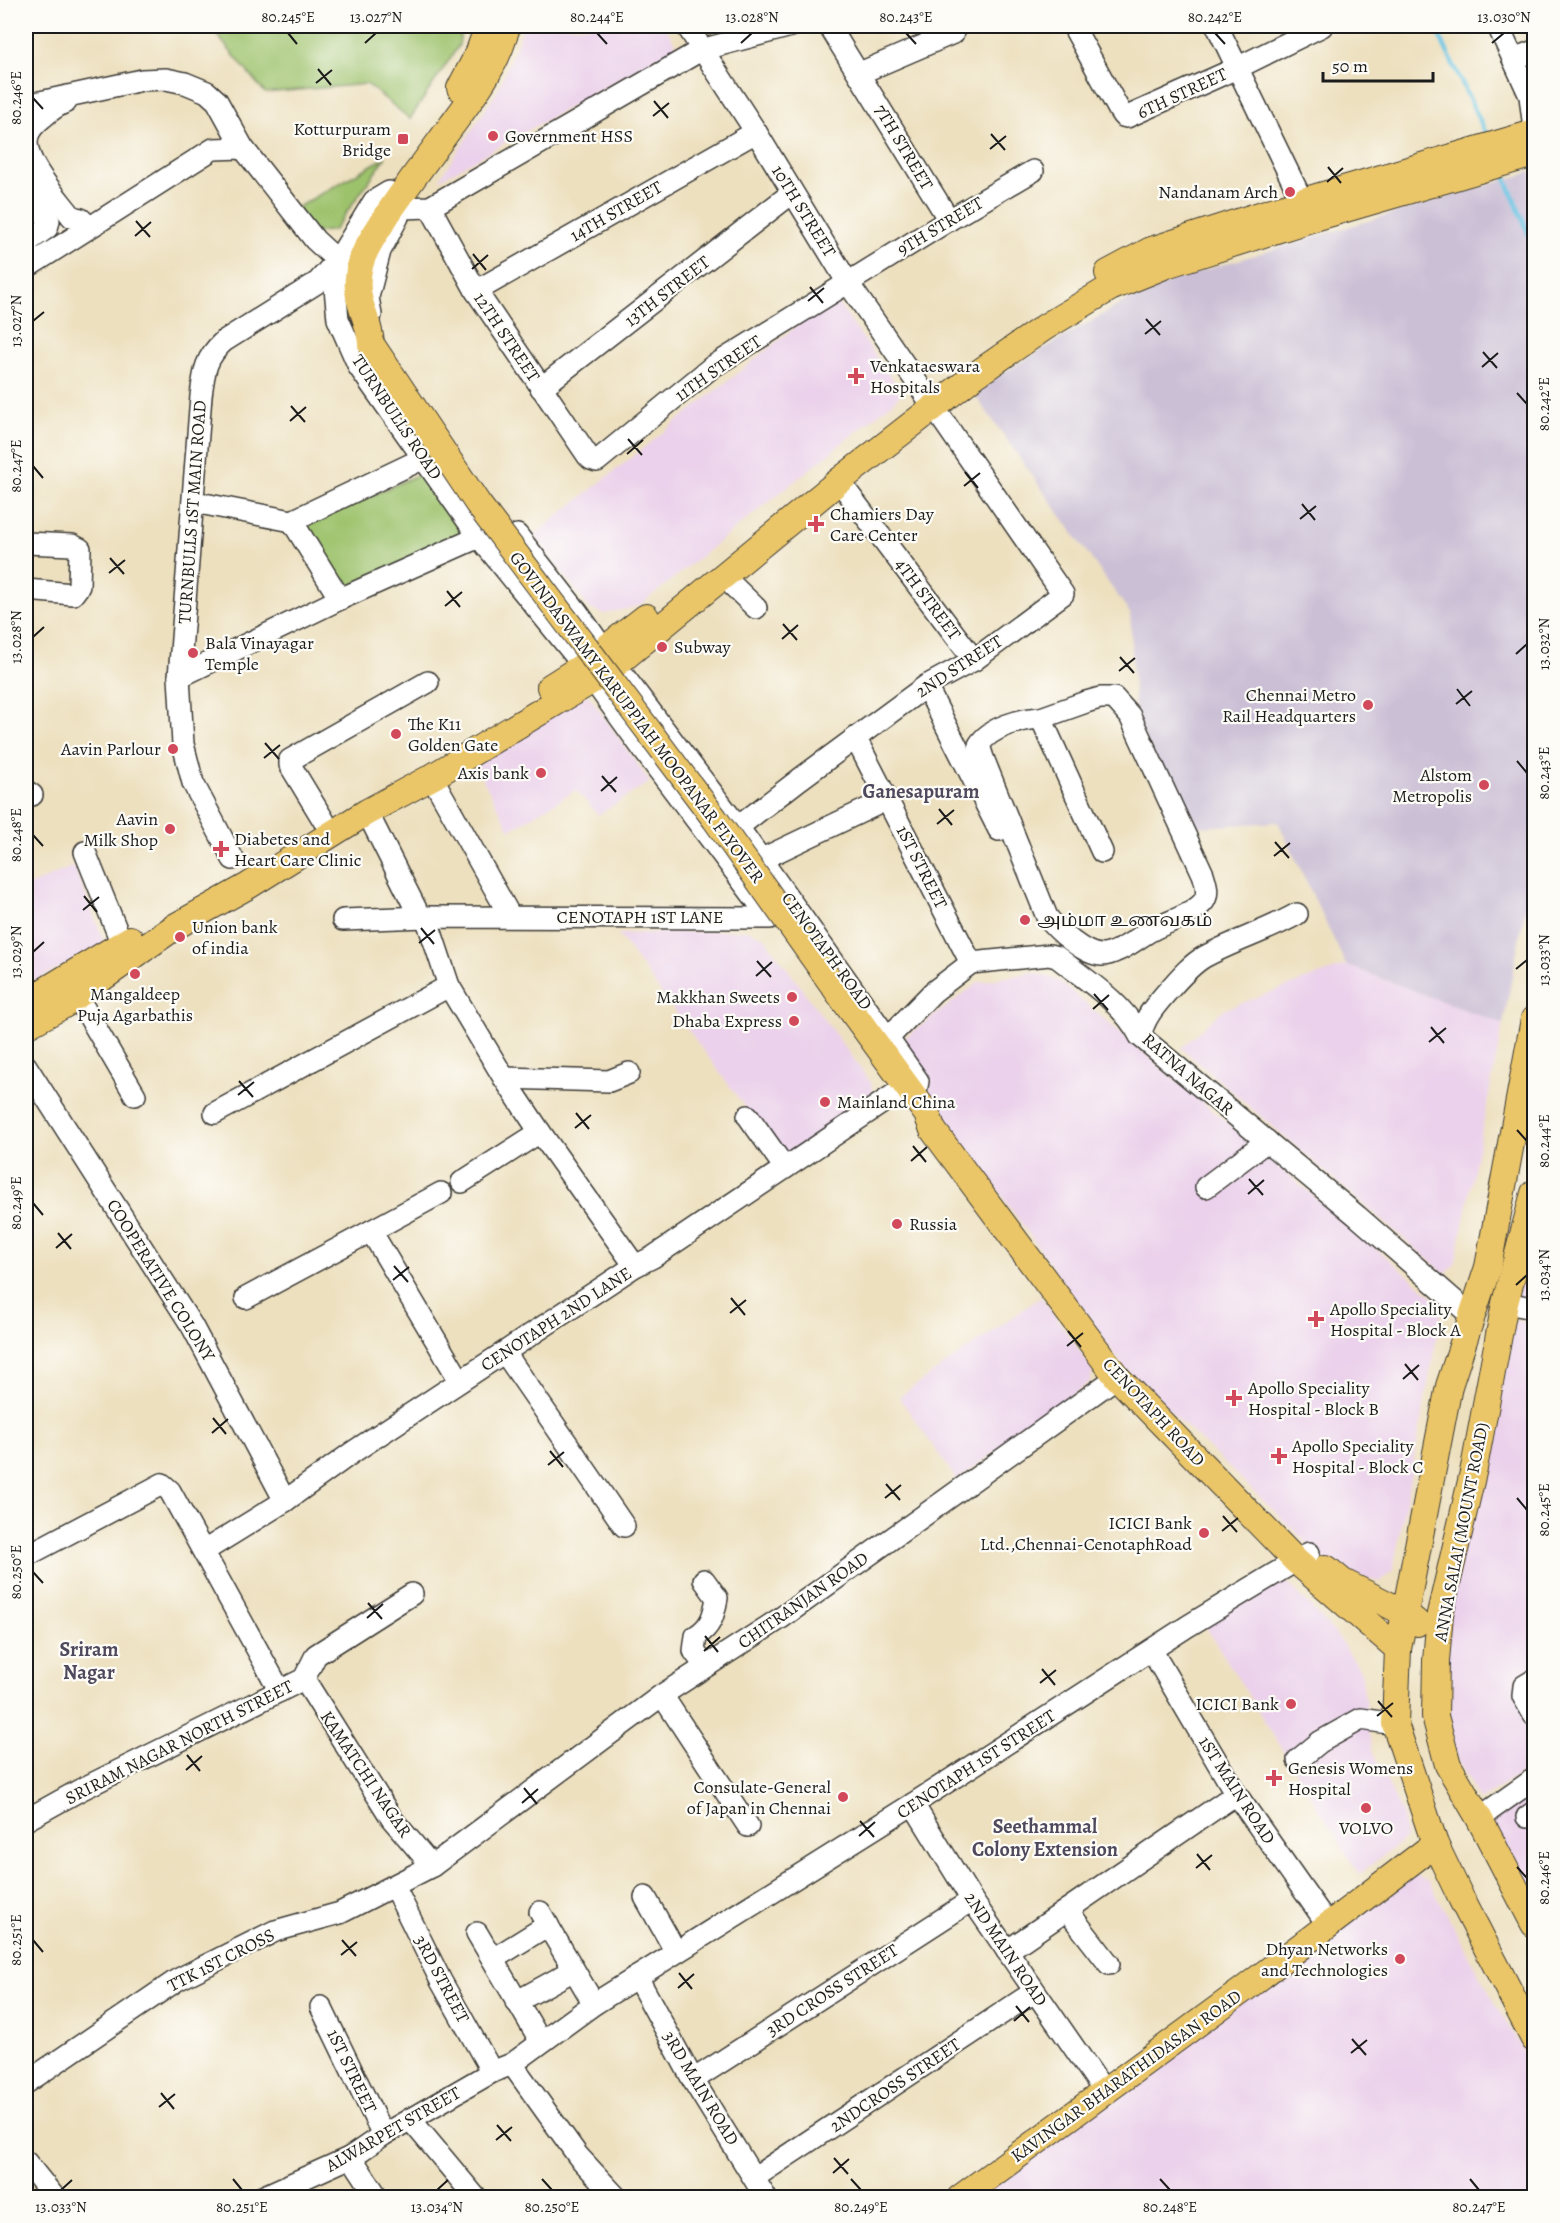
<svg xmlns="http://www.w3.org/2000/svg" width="1560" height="2223" font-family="Alegreya,'Noto Serif Tamil',serif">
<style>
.built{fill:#ebd1eb}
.industrial{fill:#cbbfd5}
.green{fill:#9dc26c;stroke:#5c6f44;stroke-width:1.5}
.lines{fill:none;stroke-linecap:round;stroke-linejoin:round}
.stream{stroke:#65c4e3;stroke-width:4.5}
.minor-casing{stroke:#3b3934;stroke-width:24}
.major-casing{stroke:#3b3934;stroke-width:28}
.minor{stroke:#fff;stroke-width:21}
.major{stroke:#ebc669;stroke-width:26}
.major-bridge-casing{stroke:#3b3934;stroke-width:28;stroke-linecap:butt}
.major-bridge{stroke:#ebc669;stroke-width:26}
.ticks{fill:none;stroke:#1c1c1c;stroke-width:2}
.poi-dot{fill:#d1495b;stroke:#fdfcf7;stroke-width:2}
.labels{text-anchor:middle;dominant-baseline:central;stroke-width:4.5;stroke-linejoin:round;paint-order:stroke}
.street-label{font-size:18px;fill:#1c1c1c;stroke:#fdfcf7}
.poi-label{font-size:18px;fill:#1c1c1c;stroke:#fdfcf7;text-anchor:start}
.neighbourhood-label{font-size:20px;font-weight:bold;fill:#50495e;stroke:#fdfcf7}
.neatline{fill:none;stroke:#1c1c1c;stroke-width:2}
.ticks-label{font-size:15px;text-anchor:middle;fill:#1c1c1c}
</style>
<rect width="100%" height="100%" fill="#fdfcf7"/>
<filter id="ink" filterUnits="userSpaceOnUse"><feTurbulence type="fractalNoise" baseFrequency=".0167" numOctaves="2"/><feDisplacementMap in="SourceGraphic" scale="12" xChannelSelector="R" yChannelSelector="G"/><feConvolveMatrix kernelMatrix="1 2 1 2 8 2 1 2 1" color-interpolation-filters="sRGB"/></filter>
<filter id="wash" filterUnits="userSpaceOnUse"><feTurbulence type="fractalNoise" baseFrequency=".008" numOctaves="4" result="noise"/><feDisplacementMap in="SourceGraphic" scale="24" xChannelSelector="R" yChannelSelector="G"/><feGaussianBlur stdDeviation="1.35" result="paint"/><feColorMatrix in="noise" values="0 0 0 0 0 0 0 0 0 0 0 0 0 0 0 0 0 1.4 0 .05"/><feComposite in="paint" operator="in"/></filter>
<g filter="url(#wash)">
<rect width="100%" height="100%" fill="#ede0bf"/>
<g class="built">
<polygon points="524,26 665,26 677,47 439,180 497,92"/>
<polygon points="833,297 902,392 892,403 639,606 605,614 590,609 534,535"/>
<polygon points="581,694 590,697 650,782 598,815 576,790 510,830 473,761"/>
<polygon points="74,866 105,944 26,985 26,887"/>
<polygon points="748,930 764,937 871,1083 874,1097 783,1159 618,934"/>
<polygon points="1346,965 1503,1024 1455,1265 1445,1274 1181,1048 1223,1010"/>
<polygon points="1034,972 1059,981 1436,1299 1442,1309 1393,1570 1380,1582 1341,1572 1322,1557 1123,1366 902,1056 899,1042 979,982"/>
<polygon points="1534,1214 1534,1305 1515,1303"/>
<polygon points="1041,1297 1093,1370 1090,1382 957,1480 899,1397"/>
<polygon points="1511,1320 1534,1323 1534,1765 1479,1801 1439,1721 1444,1624"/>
<polygon points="1267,1573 1287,1582 1334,1632 1361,1671 1372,1750 1403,1816 1405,1839 1359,1874 1203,1622"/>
<polygon points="1534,1789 1534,1933 1491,1818"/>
<polygon points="1414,1875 1429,1881 1481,1978 1534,2070 1534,2197 972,2198"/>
</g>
<polygon class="industrial" points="1531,172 1534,182 1534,863 1503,1024 1346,965 1278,822 1182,828 1135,714 1130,613 972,391 1122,303 1175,279"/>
<g class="green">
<polygon points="218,26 462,26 459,45 410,119 367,84 265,93 217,35"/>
<polygon points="386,157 334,230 314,233 296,208"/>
<polygon points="424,472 468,532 345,589 303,526"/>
</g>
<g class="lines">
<g class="stream">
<polyline points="1435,26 1488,138"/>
<polyline points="1503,172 1534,247"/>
</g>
</g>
</g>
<g filter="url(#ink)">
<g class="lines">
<g class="minor-casing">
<g id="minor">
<polyline points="687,26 756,132 848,283 1063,594 974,660 926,686 800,779 738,827"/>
<polyline points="829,26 949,220"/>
<polyline points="1073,26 1119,110 1123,116 1127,117 1237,68 1322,26"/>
<polyline points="1217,26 1309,215"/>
<polyline points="1498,26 1530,96 1534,129"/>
<polyline points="1513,59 1534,51"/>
<polyline points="860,73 953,33"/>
<path d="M66,102C57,105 50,111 42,118C36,123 30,128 28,136C21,160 58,198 72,217L81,219L89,227"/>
<path d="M26,105L142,80L166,79L185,83L207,92L217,101L243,148L315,240L328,252L339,258L318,282L224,341C205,358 204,372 201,396L179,677L183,744L193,783L233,859"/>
<polyline points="26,187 49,221 47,228 26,243"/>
<polyline points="389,192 374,201 339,258 335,288 338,319 359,367 479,537 578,659 645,752 767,914"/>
<polyline points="430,207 476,291 588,456 591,459 597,461 712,367 949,220 1033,171"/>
<polyline points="402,208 430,207 701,50 791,26"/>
<polyline points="26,268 213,149 243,148"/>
<polyline points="476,291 756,132"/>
<polyline points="371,315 368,297 380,251 398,217"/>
<polyline points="541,388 792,193"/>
<polyline points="839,481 974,660"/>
<polyline points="194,502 292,521"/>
<polyline points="517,535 578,613 604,650 738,827 918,1081 915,1097"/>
<polyline points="26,543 72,545 80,549 79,586 73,594 26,590"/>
<polyline points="723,576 756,608"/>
<polyline points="340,599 292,521 424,458"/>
<polyline points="179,677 340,599 479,537"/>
<polyline points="926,686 999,830"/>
<path d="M1041,718L1086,702L1100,698H1114L1130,716L1203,874C1206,883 1209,893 1204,901C1192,916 1168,921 1152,930C1140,936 1128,947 1116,951C1113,953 1106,955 1103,955C1085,956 1057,930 1047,917L983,758L979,745C990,727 1021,719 1041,718L1102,852"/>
<polyline points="856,739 971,963"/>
<polyline points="432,777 510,916"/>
<polyline points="26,791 32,795"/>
<polyline points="367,812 420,917"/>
<polyline points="324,821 290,765 290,760 428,682"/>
<polyline points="85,852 122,944"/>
<polyline points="762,859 888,799"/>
<polyline points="426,917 449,986 504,1078 540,1132 635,1266"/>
<polyline points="343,920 426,917 770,918"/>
<polyline points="77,996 135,1095"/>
<path d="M1140,1036C1145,1017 1154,1007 1166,993C1177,981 1190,965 1204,957C1233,941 1267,931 1297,914"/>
<path d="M889,1037L933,992L971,963L1049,955L1057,957C1087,981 1122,1002 1140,1036L1357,1216L1473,1317"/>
<polyline points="26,1066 192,1326 285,1501"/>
<polyline points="504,1078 609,1081 629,1073"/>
<polyline points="215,1113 449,986"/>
<polyline points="748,1116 785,1168"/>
<polyline points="462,1182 540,1132"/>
<polyline points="1206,1187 1267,1141"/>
<polyline points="371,1231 441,1193"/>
<polyline points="246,1298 371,1231 460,1381"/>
<polyline points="1505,1303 1534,1308"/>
<polyline points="505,1353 624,1526"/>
<polyline points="204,1551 285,1501 353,1452 635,1266 653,1257 907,1086"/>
<polyline points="26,1556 162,1484 170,1491 280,1691"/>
<path d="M704,1580L717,1598C714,1615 711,1627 696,1636L694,1651L705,1666"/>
<polyline points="1152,1651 1236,1794 1328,1925"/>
<polyline points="304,1679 392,1819 432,1866"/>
<polyline points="1534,1680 1524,1686 1523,1696 1534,1715"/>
<polyline points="662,1695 748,1826"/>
<polyline points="1298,1760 1320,1742 1361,1719 1395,1724"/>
<polyline points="913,1804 972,1900 1104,2091"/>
<polyline points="1527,1817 1534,1812"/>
<polyline points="1479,1818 1534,1779"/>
<polyline points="26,1820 80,1790 304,1679 316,1655 412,1594"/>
<polyline points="394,1886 441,1981 492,2072"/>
<polyline points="645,1897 676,1952"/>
<polyline points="1067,1910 1109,1964"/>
<polyline points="540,1912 594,2004"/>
<polyline points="477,1933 541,2042"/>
<polyline points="1007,1951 1236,1794"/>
<polyline points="493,1959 548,1925"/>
<polyline points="637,1977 693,2080 766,2198"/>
<polyline points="516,2002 574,1970"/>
<polyline points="321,2007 383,2135"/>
<polyline points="512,2064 578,2156 617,2198"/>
<polyline points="693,2080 972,1900"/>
<polyline points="26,2083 177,1980 275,1931 340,1913 432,1866 662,1695 781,1618 1117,1377"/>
<polyline points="410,2119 476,2198"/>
<polyline points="351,2157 378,2198"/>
<polyline points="26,2162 55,2198"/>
<polyline points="755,2177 1034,1992"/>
<polyline points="260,2198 351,2157 383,2135 492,2072 512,2064 594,2004 913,1804 1188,1626 1309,1553"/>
</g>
</g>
<g class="major-casing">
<g id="major">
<polyline points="460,88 478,54 488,26"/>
<polyline points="1108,273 1151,250 1303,201 1534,133"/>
<path d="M371,344C370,321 355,302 358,277C360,253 375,235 387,215C408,184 430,155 452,125C475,94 498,64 507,26"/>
<polyline points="550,687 583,666 646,617"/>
<polyline points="843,999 927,1114 933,1130 1117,1377 1296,1561 1398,1649"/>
<polyline points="26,1002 130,939"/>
<polyline points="1534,1019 1488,1267 1449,1386 1398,1649 1395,1724 1435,1844 1461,1898 1534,2039"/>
<polyline points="26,1026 64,1005 176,926 248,886 367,812 432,777 593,680 615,665 839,481 974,376 1045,327 1110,288 1169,264 1311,219 1534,154"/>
<polyline points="1534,1193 1505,1303 1474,1468 1440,1614 1436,1661 1435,1716 1448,1765 1479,1818 1534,1924"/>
<polyline points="1326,1568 1343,1582 1405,1613 1417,1623"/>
<polyline points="960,2198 1243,1990 1435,1844"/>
</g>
</g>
<use href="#minor" class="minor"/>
<use href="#major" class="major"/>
<g class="major-bridge-casing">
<polyline id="major-bridge" points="371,344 478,504 715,819 843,999"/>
</g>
<use href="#major-bridge" class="major-bridge"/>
</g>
</g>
<path class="ticks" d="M288,33L297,44M597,33L607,44M906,33L916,44M1215,33L1225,44M365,43L376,33M741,43L752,33M1492,43L1504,33M318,69L331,85M316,83L332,70M33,98L43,109M654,101L668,118M653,116L669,103M991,134L1005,150M990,149L1006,136M1328,167L1341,183M1327,182L1343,168M136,221L150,237M135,236L151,222M473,254L486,270M472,269L488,255M810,287L823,303M808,301L824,288M1146,319L1160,335M33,321L44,312M1145,334L1161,321M1483,352L1497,368M1482,367L1498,353M1517,393L1527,404M291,406L305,422M290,421L306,407M628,439L642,455M627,454L643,440M33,466L43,478M965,472L978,488M964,486L980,473M1302,504L1315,520M1300,519L1316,506M110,558L124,574M109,573L125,560M447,591L460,607M445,606L462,592M783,624L797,640M33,637L44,627M782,639L798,625M1516,654L1527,644M1120,657L1134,673M1119,671L1135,658M1457,689L1470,706M1456,704L1472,691M265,743L279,759M264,758L280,745M1517,761L1527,773M602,776L616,792M601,791L617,777M939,809L952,825M937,824L954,810M33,835L43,846M1275,842L1289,858M1274,856L1290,843M84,896L97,912M83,910L99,897M421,928L434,944M419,943L435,930M33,952L44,942M757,961L771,977M1516,969L1527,960M756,976L772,962M1094,994L1108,1010M1093,1009L1109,995M1431,1027L1444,1043M1429,1042L1446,1028M239,1081L253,1097M238,1095L254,1082M576,1113L589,1129M575,1128L591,1115M1517,1130L1527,1141M913,1146L926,1162M911,1161L927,1147M1249,1179L1263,1195M1248,1194L1264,1180M33,1203L43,1215M58,1233L71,1249M56,1248L72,1234M394,1266L408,1282M393,1280L409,1267M1516,1285L1527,1275M731,1298L745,1315M730,1313L746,1300M1068,1331L1081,1347M1067,1346L1083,1333M1405,1364L1418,1380M1403,1379L1419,1365M213,1418L226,1434M212,1433L228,1419M550,1451L563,1467M548,1465L564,1452M886,1484L900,1500M885,1498L901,1485M1517,1498L1527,1510M1223,1516L1237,1532M1222,1531L1238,1518M33,1572L43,1583M368,1603L382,1619M367,1618L383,1604M705,1636L718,1652M704,1651L720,1637M1042,1669L1055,1685M1040,1683L1056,1670M1378,1701L1392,1717M1377,1716L1393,1703M187,1755L200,1771M186,1770L202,1756M524,1788L537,1804M522,1803L538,1789M860,1821L874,1837M859,1836L875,1822M1197,1854L1210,1870M1517,1867L1527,1878M1196,1868L1212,1855M33,1940L43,1952M342,1940L356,1956M341,1955L357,1942M679,1973L692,1989M678,1988L694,1974M1016,2006L1029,2022M1014,2021L1030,2007M1352,2039L1366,2055M1351,2053L1367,2040M161,2093L174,2109M159,2107L175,2094M497,2125L511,2141M496,2140L512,2127M834,2158L848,2174M833,2173L849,2159M233,2179L242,2190M542,2179L552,2190M851,2179L861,2190M1160,2179L1170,2190M1470,2179L1479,2190M61,2190L72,2180M437,2190L448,2180"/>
<g class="poi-dot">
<circle cx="493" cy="136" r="6"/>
<rect x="397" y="133" width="12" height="12" rx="3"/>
<circle cx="1290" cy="192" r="6"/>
<path d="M853 367h6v6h6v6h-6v6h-6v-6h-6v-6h6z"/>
<path d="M813 515h6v6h6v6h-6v6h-6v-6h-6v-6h6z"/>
<circle cx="662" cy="647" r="6"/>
<circle cx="193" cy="653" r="6"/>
<circle cx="1368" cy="705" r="6"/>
<circle cx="396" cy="734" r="6"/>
<circle cx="173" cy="749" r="6"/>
<circle cx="541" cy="773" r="6"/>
<circle cx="1484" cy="785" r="6"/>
<circle cx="170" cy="829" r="6"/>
<path d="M218 840h6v6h6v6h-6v6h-6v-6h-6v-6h6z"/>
<circle cx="1025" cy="920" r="6"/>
<circle cx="180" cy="937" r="6"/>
<circle cx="135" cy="974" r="6"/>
<circle cx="792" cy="997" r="6"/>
<circle cx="794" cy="1021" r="6"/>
<circle cx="825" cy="1102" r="6"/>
<circle cx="897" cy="1224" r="6"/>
<path d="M1313 1310h6v6h6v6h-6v6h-6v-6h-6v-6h6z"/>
<path d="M1231 1389h6v6h6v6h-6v6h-6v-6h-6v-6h6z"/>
<path d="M1276 1447h6v6h6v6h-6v6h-6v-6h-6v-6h6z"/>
<circle cx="1204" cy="1533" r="6"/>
<circle cx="1291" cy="1704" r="6"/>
<path d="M1271 1769h6v6h6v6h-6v6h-6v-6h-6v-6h6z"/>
<circle cx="843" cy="1797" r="6"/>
<circle cx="1366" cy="1808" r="6"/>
<circle cx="1400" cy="1959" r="6"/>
</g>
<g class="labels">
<g class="street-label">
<text transform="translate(1182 93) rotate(-25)">6TH STREET</text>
<text transform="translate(904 147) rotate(59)">7TH STREET</text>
<text transform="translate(616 211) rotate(-30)">14TH STREET</text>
<text transform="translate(804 211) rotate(58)">10TH STREET</text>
<text transform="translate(940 226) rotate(-31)">9TH STREET</text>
<text transform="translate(667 291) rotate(-38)">13TH STREET</text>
<text transform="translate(507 337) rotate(56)">12TH STREET</text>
<text transform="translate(718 368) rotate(-35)">11TH STREET</text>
<text transform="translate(397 417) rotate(56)">TURNBULLS ROAD</text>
<text transform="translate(192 512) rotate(-86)">TURNBULLS 1ST MAIN ROAD</text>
<text transform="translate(928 599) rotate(53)">4TH STREET</text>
<text transform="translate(959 666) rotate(-33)">2ND STREET</text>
<text transform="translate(637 717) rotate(53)">GOVINDASWAMY KARUPPIAH MOOPANAR FLYOVER</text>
<text transform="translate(922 867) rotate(63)">1ST STREET</text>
<text x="640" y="917">CENOTAPH 1ST LANE</text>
<text transform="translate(827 951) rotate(54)">CENOTAPH ROAD</text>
<text transform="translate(1188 1074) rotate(41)">RATNA NAGAR</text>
<text transform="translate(161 1280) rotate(58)">COOPERATIVE COLONY</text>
<text transform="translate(556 1319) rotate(-33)">CENOTAPH 2ND LANE</text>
<text transform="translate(1154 1412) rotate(47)">CENOTAPH ROAD</text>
<text transform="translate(1461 1532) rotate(-79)">ANNA SALAI (MOUNT ROAD)</text>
<text transform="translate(803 1600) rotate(-35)">CHITRANJAN ROAD</text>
<text transform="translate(179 1742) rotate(-27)">SRIRAM NAGAR NORTH STREET</text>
<text transform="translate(976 1764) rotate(-33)">CENOTAPH 1ST STREET</text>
<text transform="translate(366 1774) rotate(56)">KAMATCHI NAGAR</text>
<text transform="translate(1237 1790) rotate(57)">1ST MAIN ROAD</text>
<text transform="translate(1006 1949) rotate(56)">2ND MAIN ROAD</text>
<text transform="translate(221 1960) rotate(-27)">TTK 1ST CROSS</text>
<text transform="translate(442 1979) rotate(62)">3RD STREET</text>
<text transform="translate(832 1990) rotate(-33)">3RD CROSS STREET</text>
<text transform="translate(352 2071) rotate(64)">1ST STREET</text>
<text transform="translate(1126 2076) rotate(-36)">KAVINGAR BHARATHIDASAN ROAD</text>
<text transform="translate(895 2085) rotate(-34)">2NDCROSS STREET</text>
<text transform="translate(701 2088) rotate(59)">3RD MAIN ROAD</text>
<text transform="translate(393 2129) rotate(-30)">ALWARPET STREET</text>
</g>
<g class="poi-label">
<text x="391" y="129" text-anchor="end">Kotturpuram<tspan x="391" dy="21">Bridge</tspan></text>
<text x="505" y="136">Government HSS</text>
<text x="1278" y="192" text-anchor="end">Nandanam Arch</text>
<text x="870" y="366">Venkataeswara<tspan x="870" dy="21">Hospitals</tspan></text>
<text x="830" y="514">Chamiers Day<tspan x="830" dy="21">Care Center</tspan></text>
<text x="205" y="643">Bala Vinayagar<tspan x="205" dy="21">Temple</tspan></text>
<text x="674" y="647">Subway</text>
<text x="1356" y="695" text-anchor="end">Chennai Metro<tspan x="1356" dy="21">Rail Headquarters</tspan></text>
<text x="408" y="724">The K11<tspan x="408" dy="21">Golden Gate</tspan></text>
<text x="161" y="749" text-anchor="end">Aavin Parlour</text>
<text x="529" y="773" text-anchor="end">Axis bank</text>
<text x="1472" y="775" text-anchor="end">Alstom<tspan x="1472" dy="21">Metropolis</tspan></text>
<text x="158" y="819" text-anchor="end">Aavin<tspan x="158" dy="21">Milk Shop</tspan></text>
<text x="234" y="839">Diabetes and<tspan x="234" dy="21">Heart Care Clinic</tspan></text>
<text x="1037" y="920">அம்மா உணவகம்</text>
<text x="192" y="927">Union bank<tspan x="192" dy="21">of india</tspan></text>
<text x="135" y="994" text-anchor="middle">Mangaldeep<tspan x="135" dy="21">Puja Agarbathis</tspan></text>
<text x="780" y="997" text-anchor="end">Makkhan Sweets</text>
<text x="782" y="1021" text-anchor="end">Dhaba Express</text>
<text x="837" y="1102">Mainland China</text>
<text x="909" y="1224">Russia</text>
<text x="1330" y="1309">Apollo Speciality<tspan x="1330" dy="21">Hospital - Block A</tspan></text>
<text x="1248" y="1388">Apollo Speciality<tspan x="1248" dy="21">Hospital - Block B</tspan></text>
<text x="1292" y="1446">Apollo Speciality<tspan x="1292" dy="21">Hospital - Block C</tspan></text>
<text x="1192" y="1523" text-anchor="end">ICICI Bank<tspan x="1192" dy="21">Ltd.,Chennai-CenotaphRoad</tspan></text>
<text x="1279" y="1704" text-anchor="end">ICICI Bank</text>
<text x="1288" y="1768">Genesis Womens<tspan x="1288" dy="21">Hospital</tspan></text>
<text x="831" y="1787" text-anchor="end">Consulate-General<tspan x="831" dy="21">of Japan in Chennai</tspan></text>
<text x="1366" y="1828" text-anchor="middle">VOLVO</text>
<text x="1388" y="1949" text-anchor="end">Dhyan Networks<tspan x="1388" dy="21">and Technologies</tspan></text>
</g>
<g class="neighbourhood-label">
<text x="921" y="791">Ganesapuram</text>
<text x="89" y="1649">Sriram<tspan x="89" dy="23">Nagar</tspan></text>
<text x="1045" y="1826">Seethammal<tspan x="1045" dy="23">Colony Extension</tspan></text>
</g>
</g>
<rect width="1560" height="2223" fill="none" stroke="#fdfcf7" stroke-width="66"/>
<path d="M1323 72v9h110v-9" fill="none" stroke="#1c1c1c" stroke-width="3"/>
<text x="1332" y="72" font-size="18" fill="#1c1c1c" stroke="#fdfcf7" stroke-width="4.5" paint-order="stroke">50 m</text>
<rect x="33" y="33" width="1494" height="2157" class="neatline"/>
<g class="ticks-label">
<text x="288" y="22">80.245°E</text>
<text x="376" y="22">13.027°N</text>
<text x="597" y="22">80.244°E</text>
<text x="752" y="22">13.028°N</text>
<text x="906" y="22">80.243°E</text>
<text x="1215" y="22">80.242°E</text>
<text x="1504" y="22">13.030°N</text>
<text transform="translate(16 98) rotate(-90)" y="5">80.246°E</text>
<text transform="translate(16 321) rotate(-90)" y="5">13.027°N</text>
<text transform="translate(1544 404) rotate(-90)" y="5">80.242°E</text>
<text transform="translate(16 466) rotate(-90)" y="5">80.247°E</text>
<text transform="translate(16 637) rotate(-90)" y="5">13.028°N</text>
<text transform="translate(1544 644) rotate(-90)" y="5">13.032°N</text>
<text transform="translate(1544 773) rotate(-90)" y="5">80.243°E</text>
<text transform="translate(16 835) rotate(-90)" y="5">80.248°E</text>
<text transform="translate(16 952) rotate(-90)" y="5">13.029°N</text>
<text transform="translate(1544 960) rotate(-90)" y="5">13.033°N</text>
<text transform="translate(1544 1141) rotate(-90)" y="5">80.244°E</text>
<text transform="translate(16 1203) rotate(-90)" y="5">80.249°E</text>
<text transform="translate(1544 1275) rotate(-90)" y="5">13.034°N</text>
<text transform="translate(1544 1510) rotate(-90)" y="5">80.245°E</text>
<text transform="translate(16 1572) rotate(-90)" y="5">80.250°E</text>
<text transform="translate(1544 1878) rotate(-90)" y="5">80.246°E</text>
<text transform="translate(16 1940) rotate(-90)" y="5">80.251°E</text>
<text x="61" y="2212">13.033°N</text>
<text x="242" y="2212">80.251°E</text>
<text x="437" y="2212">13.034°N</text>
<text x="552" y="2212">80.250°E</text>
<text x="861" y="2212">80.249°E</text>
<text x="1170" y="2212">80.248°E</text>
<text x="1479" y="2212">80.247°E</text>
</g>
</svg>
